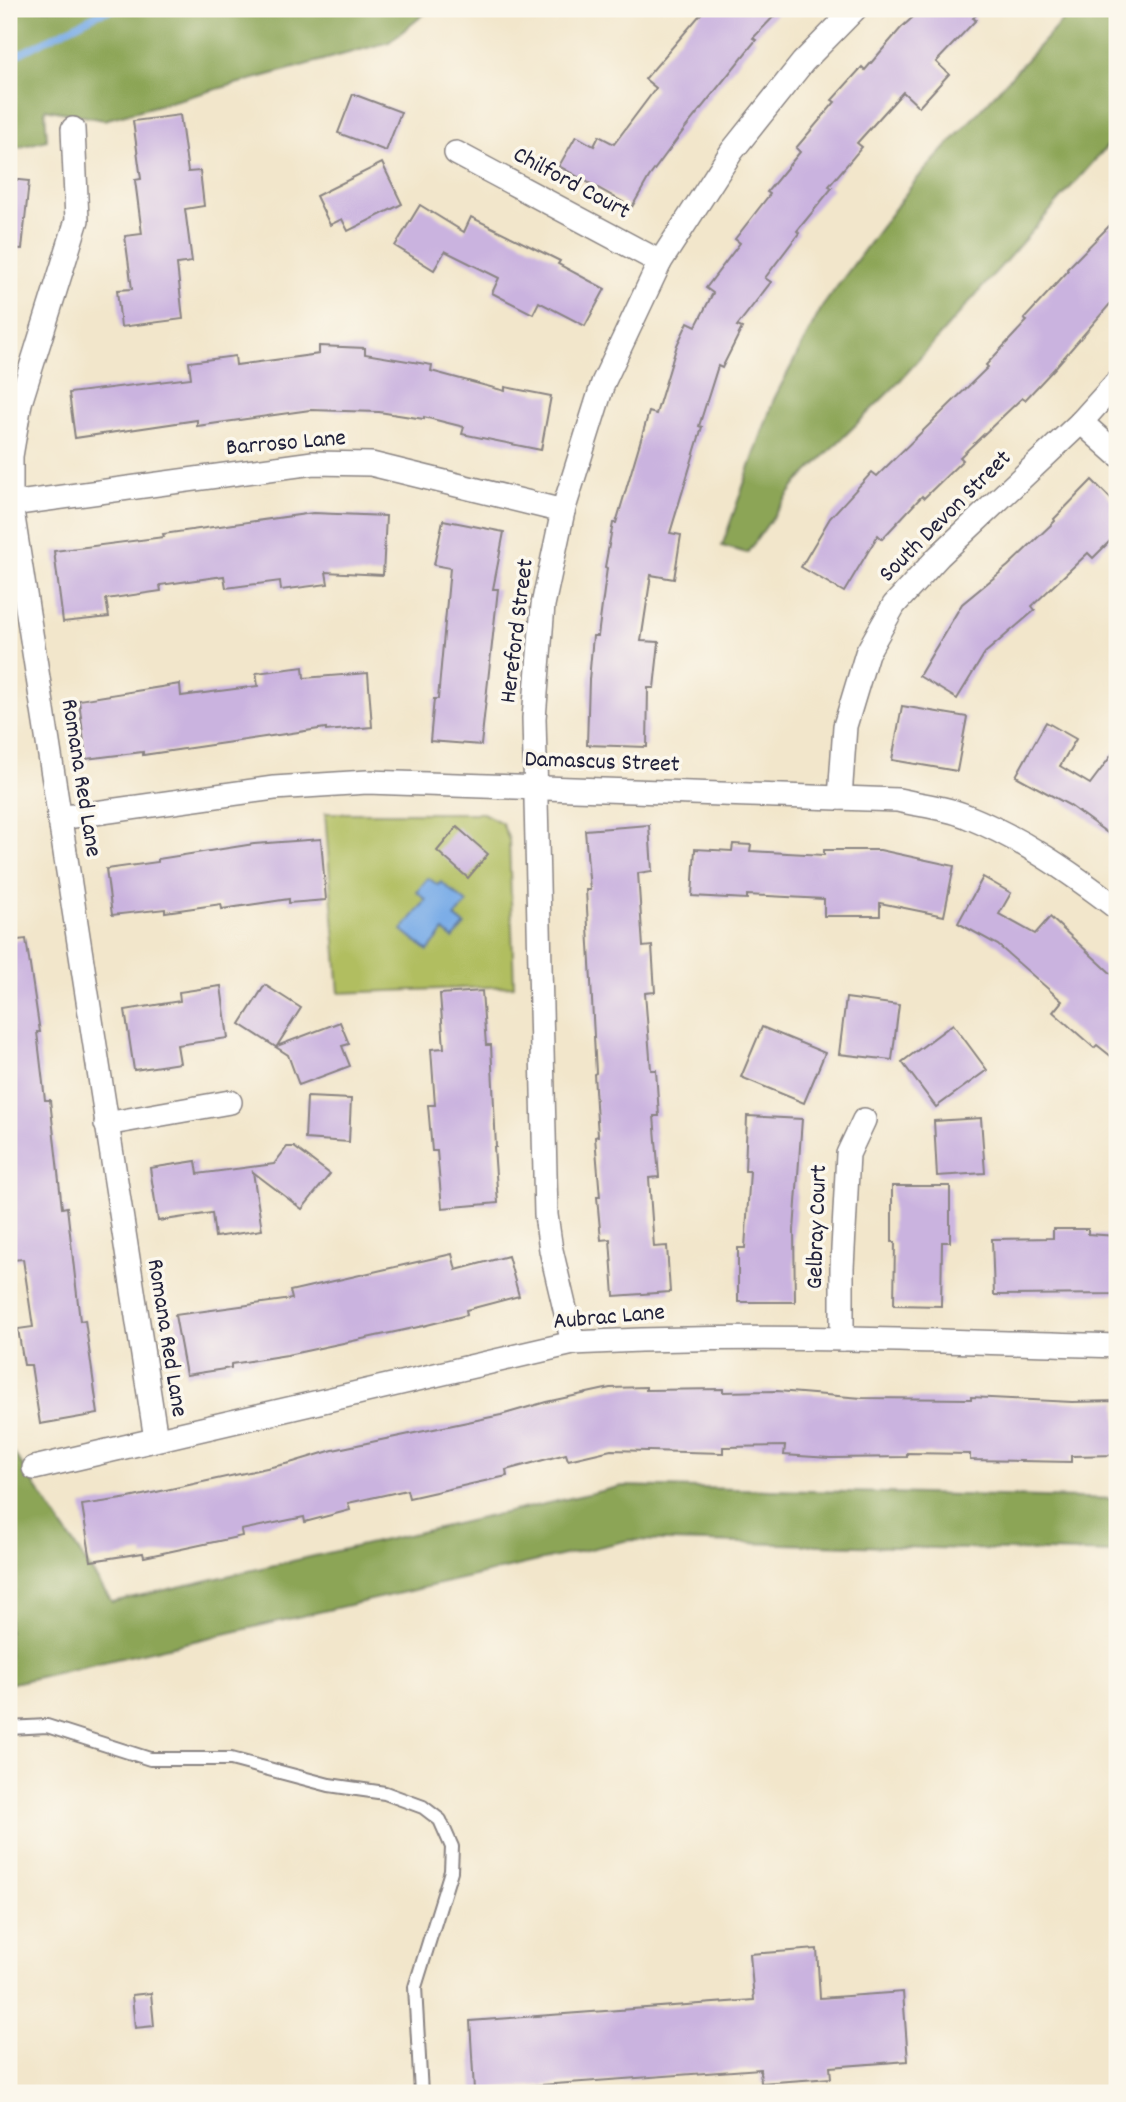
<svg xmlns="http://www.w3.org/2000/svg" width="1126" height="2102" font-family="Dekko,sans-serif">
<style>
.green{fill:#b1be60;stroke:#6a704e;stroke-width:2}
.forest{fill:#8ca556;stroke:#576448;stroke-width:2}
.water{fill:#7bade7;stroke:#4e6891;stroke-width:2}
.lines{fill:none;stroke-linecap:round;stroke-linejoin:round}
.stream{stroke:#7bade7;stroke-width:7}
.building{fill:#cab3df}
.lane-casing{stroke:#8a8483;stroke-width:16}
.street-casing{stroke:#8a8483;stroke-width:26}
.lane{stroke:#fff;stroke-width:12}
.street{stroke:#fff;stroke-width:23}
.labels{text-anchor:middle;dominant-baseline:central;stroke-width:7;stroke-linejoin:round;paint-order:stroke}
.street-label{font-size:24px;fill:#22223b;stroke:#fbf7ec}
</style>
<rect width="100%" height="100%" fill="#fbf7ec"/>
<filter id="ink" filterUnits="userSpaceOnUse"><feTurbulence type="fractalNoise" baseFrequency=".0143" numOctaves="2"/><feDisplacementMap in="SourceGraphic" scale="14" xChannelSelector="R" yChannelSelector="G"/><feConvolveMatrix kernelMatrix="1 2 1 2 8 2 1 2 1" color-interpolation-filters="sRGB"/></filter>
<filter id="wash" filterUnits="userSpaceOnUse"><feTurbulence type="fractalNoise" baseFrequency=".00686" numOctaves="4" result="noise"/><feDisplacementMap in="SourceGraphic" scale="28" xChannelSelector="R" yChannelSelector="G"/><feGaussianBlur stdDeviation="1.57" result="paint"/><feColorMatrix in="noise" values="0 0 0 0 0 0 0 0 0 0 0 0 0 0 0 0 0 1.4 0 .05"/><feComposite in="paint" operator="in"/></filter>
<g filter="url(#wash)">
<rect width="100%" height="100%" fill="#f2e6cb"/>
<polygon class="green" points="325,813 483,813 502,823 509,840 514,986 339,993"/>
<g class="forest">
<polygon points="9,9 438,9 427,12 389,42 104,120 45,109 47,140 9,150"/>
<polygon points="1073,9 1117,9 1117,135 897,384 797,483 747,553 722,546 774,399 822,307 916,180"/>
<polygon points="9,1440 10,1447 112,1602 623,1486 1117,1499 1117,1553 629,1540 9,1684"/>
</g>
<polygon class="water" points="428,878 438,885 441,882 467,903 455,917 465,925 453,939 444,931 428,951 402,930 426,900 417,892"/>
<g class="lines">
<polyline class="stream" points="9,59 98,14 114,9"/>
</g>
<g id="blocks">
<g class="building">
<polygon points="705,9 781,9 753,38 756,40 686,127 649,177 632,207 559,166 576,136 594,146 599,136 614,144 656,88 645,79"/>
<polygon points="922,9 982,9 973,18 976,20 936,62 949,74 919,107 903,92 857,143 862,147 829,186 832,188 797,231 799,233 765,278 771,282 737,326 742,328 722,368 718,366 699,426 702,427 670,533 681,535 674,579 651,575 641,641 659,642 654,688 648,688 647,747 587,745 589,680 593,636 598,636 607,568 605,567 613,523 616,523 649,412 656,414 677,345 688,322 696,326 713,293 706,288 740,243 735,239 770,194 767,192 800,152 796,148 835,102 832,100 862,67 865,70 901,28"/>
<polygon points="353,94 401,112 386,151 338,133"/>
<polygon points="180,115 188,172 200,171 204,206 185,209 192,262 177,264 183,319 121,327 117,290 132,289 125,236 142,234 135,180 141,179 133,121"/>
<polygon points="382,163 402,204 348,231 342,219 330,225 316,196"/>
<polygon points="9,179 29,181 22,249 9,248"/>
<polygon points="420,205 464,232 471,217 560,261 558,264 605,289 585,326 539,302 533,314 492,293 499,278 445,251 434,270 395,246"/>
<polygon points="1117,218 1117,296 1054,369 1025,400 1022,398 960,457 963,460 924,498 922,496 882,539 878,535 844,592 801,567 830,518 872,472 877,476 988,367 986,365 1027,321 1024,319 1068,271 1067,269"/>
<polygon points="319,346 365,348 365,354 432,365 431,371 505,391 505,387 551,396 541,450 462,434 464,427 424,417 424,419 379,412 310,410 197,426 197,420 75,438 69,393 191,378 189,362 235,356 236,365 319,354"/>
<polygon points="1092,480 1117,505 1117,534 1093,558 1088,553 1032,606 1035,610 985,653 957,699 919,676 962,604 1008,566 1055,521 1054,519"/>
<polygon points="313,513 386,516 383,575 326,572 328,584 281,590 280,581 226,588 224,576 160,585 161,591 106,599 109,617 63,622 54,551 164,537 163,534"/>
<polygon points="443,520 504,532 493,589 498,589 481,745 430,741 434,699 438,699 450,568 434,565"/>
<polygon points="303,667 304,678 368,673 372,727 326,731 326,728 143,755 143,752 86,759 79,700 180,684 181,696 258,686 256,673"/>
<polygon points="902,706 967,717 957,771 892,760"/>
<polygon points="1046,722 1076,739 1060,766 1090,784 1117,748 1117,840 1069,805 1016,776"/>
<polygon points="649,825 652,871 638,873 643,947 652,946 655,992 645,993 651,1070 656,1070 659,1116 654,1116 659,1177 649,1178 654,1247 667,1246 670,1292 614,1296 610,1239 601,1240 597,1197 600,1197 595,1137 598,1136 594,1074 596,1073 586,890 590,890 585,830"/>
<polygon points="457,827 488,854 468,878 437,851"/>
<polygon points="321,839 326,900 289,903 289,899 222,909 221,904 165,912 165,909 112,915 106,869 158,862 158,859 254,844"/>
<polygon points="733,844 751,845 750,851 824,855 824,850 880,850 954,866 944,916 880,903 880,916 824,916 824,899 747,895 747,899 692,896 695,849 732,851"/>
<polygon points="983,877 1011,893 999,914 1035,934 1050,917 1117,979 1117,1061 1097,1045 1094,1048 1053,1012 1062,1001 998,945 958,923"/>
<polygon points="26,939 40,1032 37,1032 45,1100 50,1100 62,1208 67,1207 80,1321 85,1320 98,1414 40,1424 31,1365 24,1365 18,1329 33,1327 23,1259 12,1260 9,1234 9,941"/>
<polygon points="265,985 301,1008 277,1046 340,1022 349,1044 342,1046 350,1066 299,1085 288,1055 240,1024"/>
<polygon points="221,986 228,1038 177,1045 180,1063 134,1070 125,1010 180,1001 179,992"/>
<polygon points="482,991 486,1045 491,1045 496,1147 494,1147 498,1203 442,1208 437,1151 432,1151 428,1105 435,1105 431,1049 444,1048 440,994"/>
<polygon points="846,998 899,1005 892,1060 839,1054"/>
<polygon points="953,1024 987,1070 936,1107 902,1062"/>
<polygon points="762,1027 825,1053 804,1103 741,1077"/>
<polygon points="307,1097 351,1099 349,1142 305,1139"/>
<polygon points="747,1116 802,1119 794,1231 795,1302 738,1302 738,1248 745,1248 750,1171 745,1171"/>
<polygon points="981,1118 985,1173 937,1176 934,1121"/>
<polygon points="287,1147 294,1147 330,1174 302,1209 253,1172 262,1230 215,1237 212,1213 158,1221 150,1168 196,1161 198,1174 274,1164"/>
<polygon points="892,1186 950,1186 950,1242 942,1242 941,1306 894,1305 895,1242 892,1242"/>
<polygon points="1053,1229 1088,1229 1088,1234 1117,1236 1117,1294 994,1295 992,1239 1053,1238"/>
<polygon points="452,1254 456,1270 508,1256 519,1296 466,1310 467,1315 423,1326 287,1355 231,1364 231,1368 186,1375 175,1315 292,1299 290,1291"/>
<polygon points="646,1387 646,1390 723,1389 723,1392 777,1391 862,1398 971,1399 971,1397 1072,1402 1117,1401 1117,1455 1071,1456 1071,1462 970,1460 970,1454 907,1453 907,1457 830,1458 784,1455 785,1446 723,1447 723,1453 611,1450 568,1460 566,1454 506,1470 507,1476 409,1498 407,1490 348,1503 350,1510 305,1522 304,1517 241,1530 242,1536 144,1557 143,1553 91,1561 82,1505 129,1498 290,1463 333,1450 501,1415 546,1402 610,1388"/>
<polygon points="817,1949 820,1998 903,1992 908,2061 830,2067 831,2078 761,2083 760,2069 474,2090 470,2021 754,2000 750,1954"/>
<polygon points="151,1993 154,2026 135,2028 132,1995"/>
</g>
</g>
</g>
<g filter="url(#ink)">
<use href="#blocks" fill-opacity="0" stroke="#8a8483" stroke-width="2"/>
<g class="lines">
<g class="lane-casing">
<polyline id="lane" points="9,1728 47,1726 150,1759 231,1759 329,1785 385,1793 423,1807 440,1820 452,1847 451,1871 415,1987 421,2093"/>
</g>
<g class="street-casing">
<g id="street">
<polyline points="73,129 77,220 20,403 11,456 11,504 156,1439"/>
<polyline points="456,153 660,262"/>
<polyline points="1081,422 1117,454"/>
<polyline points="11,504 313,463 371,464 563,511"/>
<polyline points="840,798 845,726 867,653 894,605 939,556 1081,422 1117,382"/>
<path d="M59,818L274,788L367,782L898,800C919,805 945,807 966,816C1021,838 1070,872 1117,908"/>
<polyline points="106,1124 230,1102"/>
<polyline points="842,1339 842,1268 848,1154 864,1120"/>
<polyline points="573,1343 551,1250 546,1215 534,718 543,605 563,511 603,383 660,262 732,151 803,62 855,9"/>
<path d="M34,1468L573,1343C754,1333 936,1341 1117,1346"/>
</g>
</g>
<use href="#lane" class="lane"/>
<use href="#street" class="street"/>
</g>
</g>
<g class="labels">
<g class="street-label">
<text transform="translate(571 184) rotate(28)">Chilford Court</text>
<text transform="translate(286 444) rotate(-5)">Barroso Lane</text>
<text transform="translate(946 517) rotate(-45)">South Devon Street</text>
<text transform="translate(518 631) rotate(-83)">Hereford Street</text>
<text transform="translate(602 763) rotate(2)">Damascus Street</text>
<text transform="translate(80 778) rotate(81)">Romana Red Lane</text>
<text transform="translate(818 1227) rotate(-88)">Gelbray Court</text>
<text transform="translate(609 1318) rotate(-5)">Aubrac Lane</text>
<text transform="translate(166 1338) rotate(81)">Romana Red Lane</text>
</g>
</g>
<rect width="1126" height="2102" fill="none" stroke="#fbf7ec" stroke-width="35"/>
</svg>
